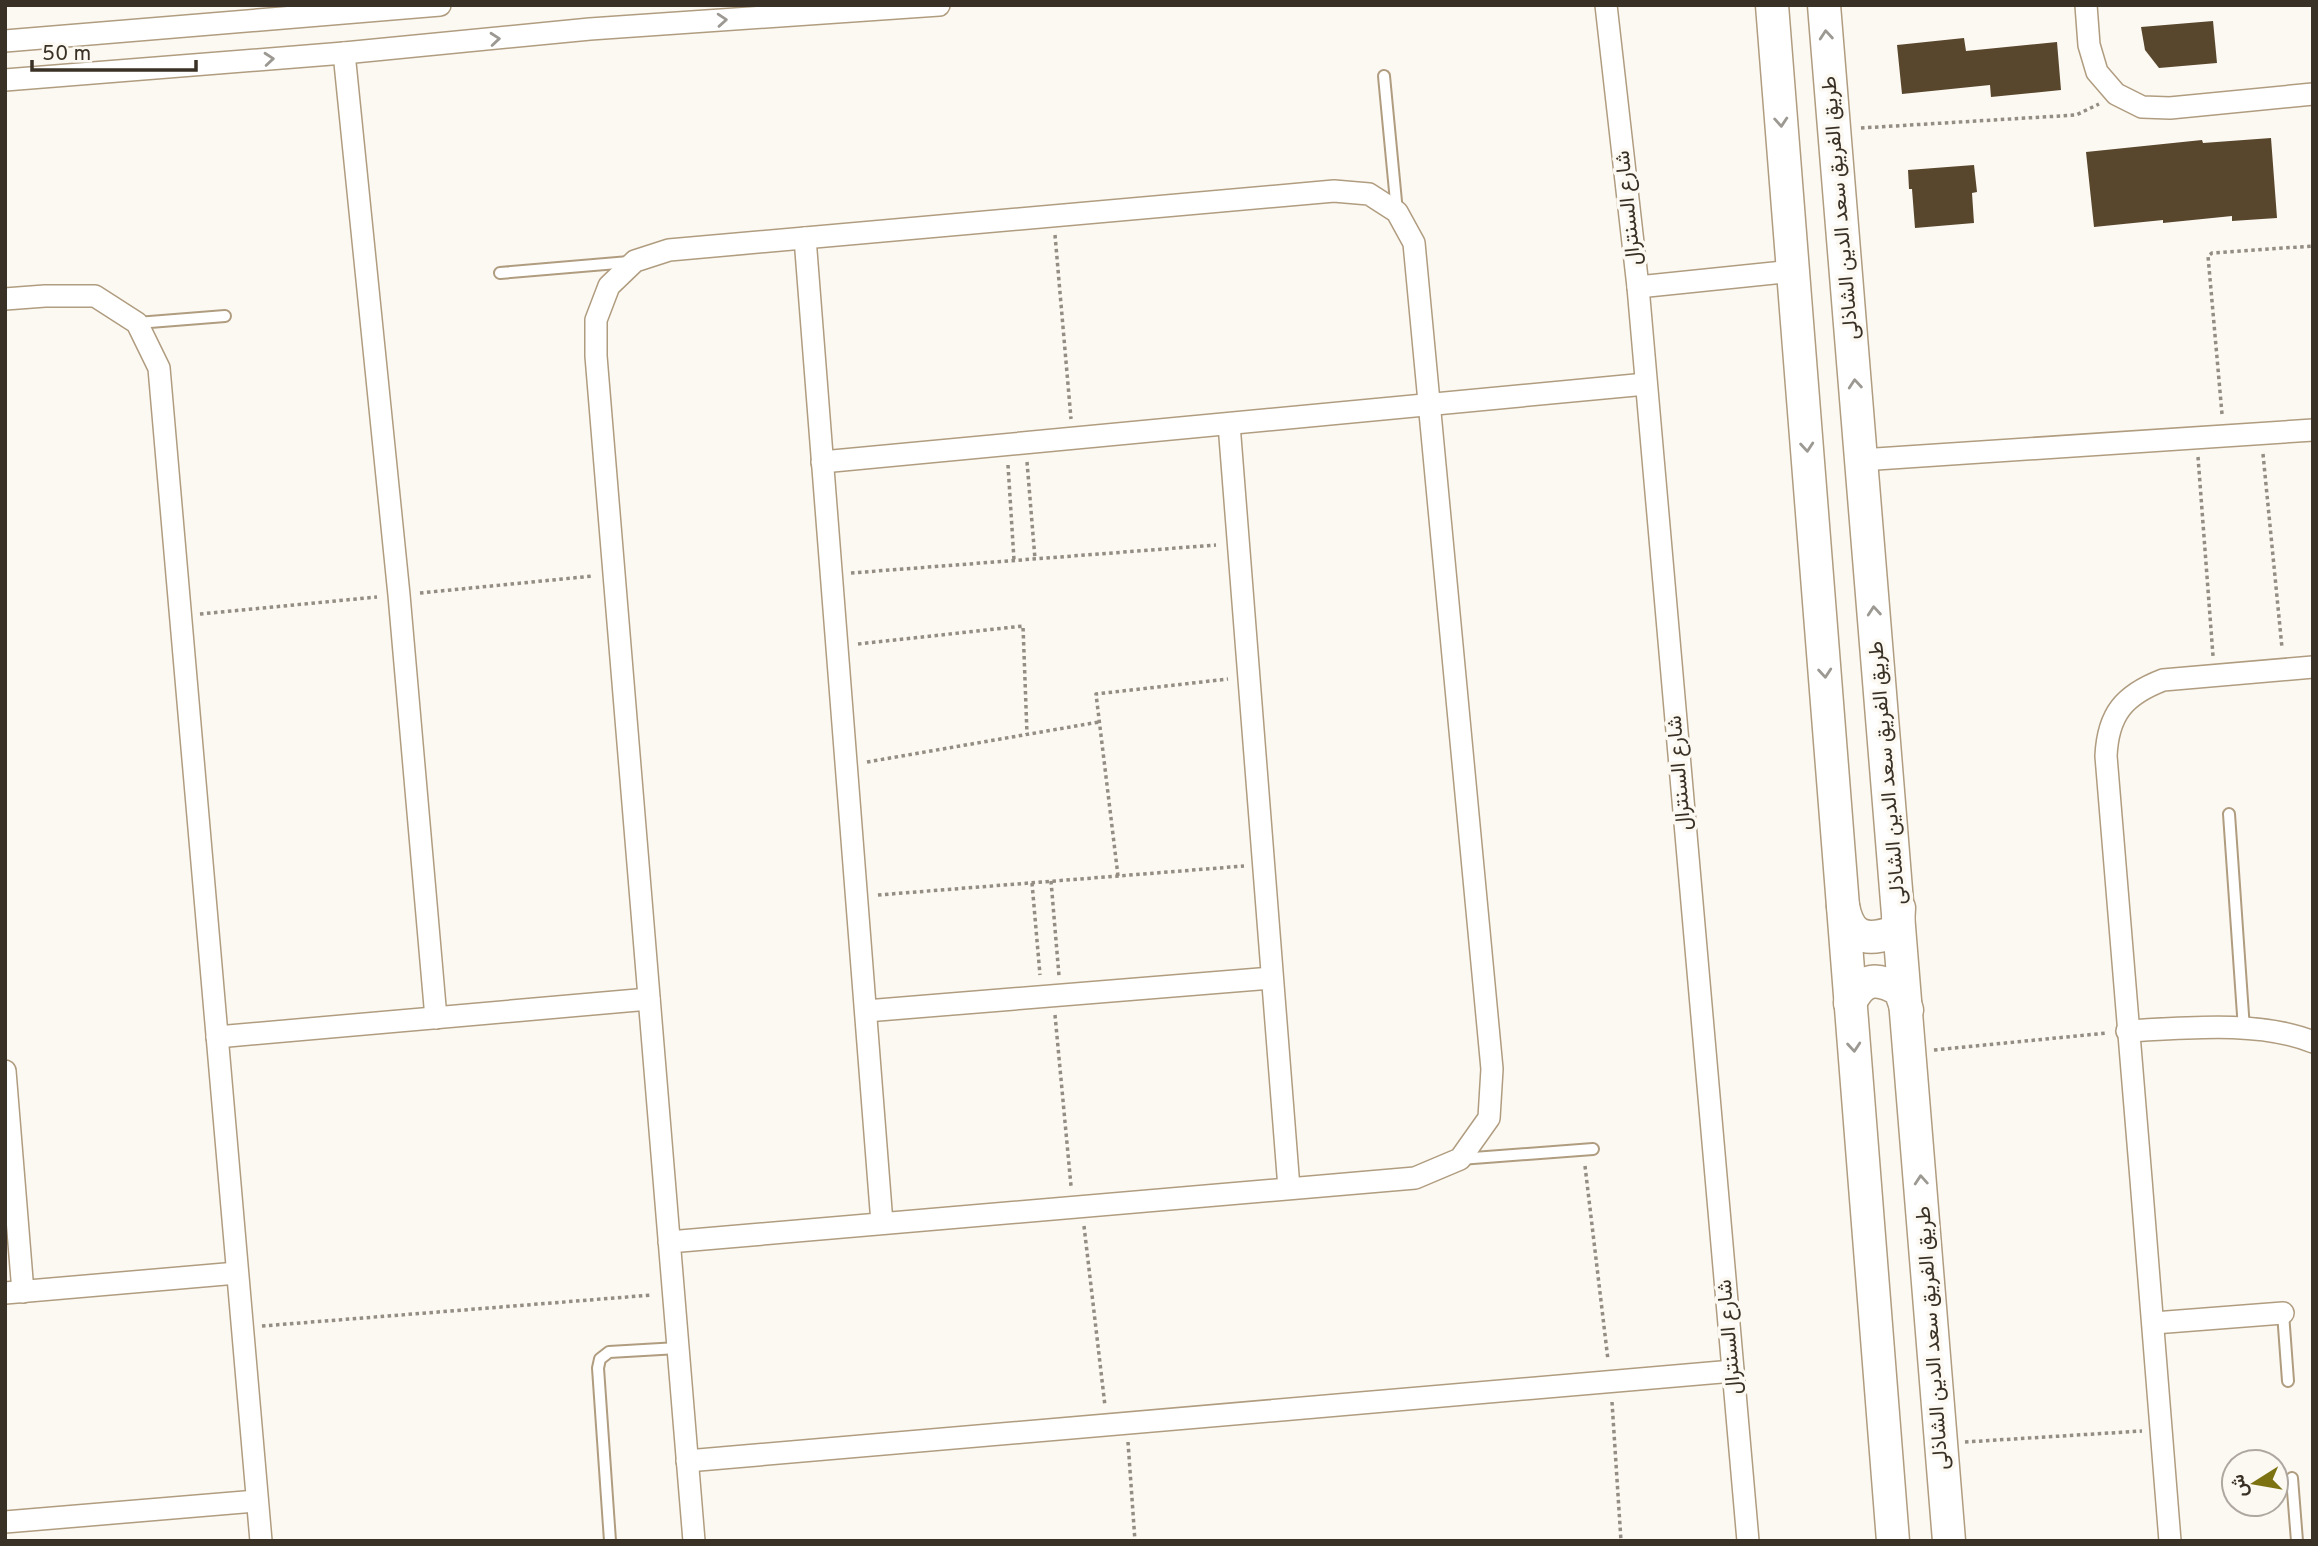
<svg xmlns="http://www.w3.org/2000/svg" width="2318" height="1546" font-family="Overpass,Vazirmatn,sans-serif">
  <rect width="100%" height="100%" fill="#fcf8f2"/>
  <g fill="#59472d">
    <path d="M2213 21 2217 63 2159 68 2145 50 2141 27Z"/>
    <path d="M1964 38 1966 51 2057 42 2061 90 1991 97 1990 85 1902 94 1897 45Z"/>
    <path d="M2271 138 2277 218 2232 221V216L2163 223V220L2094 227 2086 152 2202 140 2203 143Z"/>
    <path d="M1974 165 1977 192 1972 193 1974 223 1915 228 1912 189H1909L1908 170Z"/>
  </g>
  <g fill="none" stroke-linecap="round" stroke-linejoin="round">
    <g stroke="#b09d80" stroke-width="14">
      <g id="lane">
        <path d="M1384 76 1397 212"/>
        <path d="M500 273 629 262"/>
        <path d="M137 323 225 316"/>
        <path d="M2229 814 2244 1029"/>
        <path d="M1460 1159 1593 1149"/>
        <path d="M2283 1313 2288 1381"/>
        <path d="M2292 1478 2297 1541"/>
        <path d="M610 1541 598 1368 600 1359 609 1352 678 1348"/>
      </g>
    </g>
    <g stroke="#b09d80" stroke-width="24">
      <g id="street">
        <path d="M1606 5 1638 287 1748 1541"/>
        <path d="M2086 5 2089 45 2097 72 2116 94 2142 107 2170 108 2313 94"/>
        <path d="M5 41 440 5"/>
        <path d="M344 53 399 595 436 1018"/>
        <path d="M5 80 344 53 590 29 939 5"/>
        <path d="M805 238 882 1223"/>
        <path d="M1638 287 1793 271"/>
        <path d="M5 299 45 296H95L137 323 159 368 261 1541"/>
        <path d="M1229 424 1289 1188"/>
        <path d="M1861 460 2313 430"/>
        <path d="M822 462 1646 384"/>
        <path d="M866 1011 1272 978"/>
        <path d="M2127 1031C2184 1028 2259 1020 2313 1042"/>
        <path d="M217 1037 649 999"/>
        <path d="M5 1071 23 1292"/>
        <path d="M669 1242 1415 1178 1460 1159 1489 1118 1492 1069 1414 243 1397 212 1369 194 1334 191 669 250 635 261 609 286 596 320V356L694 1541"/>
        <path d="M5 1293 237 1273"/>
        <path d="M2154 1323 2283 1313"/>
        <path d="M687 1461 1733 1371"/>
        <path d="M5 1522 257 1501"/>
        <path d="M2170 1541C2151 1279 2126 1018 2106 756 2108 714 2124 695 2163 680L2313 667"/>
      </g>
    </g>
    <g stroke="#b09d80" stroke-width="35">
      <g id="secondary">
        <path d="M1772 5 1893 1541"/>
        <path d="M1824 5 1949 1541"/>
        <path d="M1843 906C1849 936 1863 942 1892 933L1898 924 1899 908"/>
        <path d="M1850 1003C1863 977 1877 977 1900 990L1907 1010"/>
      </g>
    </g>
    <g stroke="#938d83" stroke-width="3.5" stroke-dasharray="3.5 3.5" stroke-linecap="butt">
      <path d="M1861 128 2076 115 2099 104"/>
      <path d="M1055 235 1071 419"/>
      <path d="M2222 414 2208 256 2212 253 2313 246"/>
      <path d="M2263 454 2282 648"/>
      <path d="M2198 457 2213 656"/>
      <path d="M1027 462 1035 559"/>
      <path d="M1008 465 1014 560"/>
      <path d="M851 573 1216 545"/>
      <path d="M420 593 593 576"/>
      <path d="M200 614 377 597"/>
      <path d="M858 644 1023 626 1027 734"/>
      <path d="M867 762 1099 722"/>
      <path d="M1118 876 1096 694 1228 679"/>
      <path d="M1051 881 1059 976"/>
      <path d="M1032 883 1040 975"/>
      <path d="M878 895 1244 866"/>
      <path d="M1055 1015 1071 1186"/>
      <path d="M1934 1050 2107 1033"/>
      <path d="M1585 1166 1608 1360"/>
      <path d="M1084 1226 1105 1406"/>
      <path d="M262 1326 652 1295"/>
      <path d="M1612 1402 1621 1541"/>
      <path d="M1128 1442 1135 1541"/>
      <path d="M1965 1442 2142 1431"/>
    </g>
    <use href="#lane" stroke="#fff" stroke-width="10"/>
    <use href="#street" stroke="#fff" stroke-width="21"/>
    <use href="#secondary" stroke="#fff" stroke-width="32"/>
  </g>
  <defs><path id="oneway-chevron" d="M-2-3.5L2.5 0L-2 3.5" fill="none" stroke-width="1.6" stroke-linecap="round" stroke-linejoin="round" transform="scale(1.75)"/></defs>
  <g stroke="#9c9892">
    <use href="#oneway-chevron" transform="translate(722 20) rotate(-4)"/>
    <use href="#oneway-chevron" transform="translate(1826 35) rotate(-95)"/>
    <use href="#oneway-chevron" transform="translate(495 39) rotate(-5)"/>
    <use href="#oneway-chevron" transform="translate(269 59) rotate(-5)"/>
    <use href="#oneway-chevron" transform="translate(1781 122) rotate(86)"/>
    <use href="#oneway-chevron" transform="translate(1855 384) rotate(-95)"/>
    <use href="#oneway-chevron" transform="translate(1807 447) rotate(85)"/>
    <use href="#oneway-chevron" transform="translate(1874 611) rotate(-95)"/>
    <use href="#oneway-chevron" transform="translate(1825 673) rotate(85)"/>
    <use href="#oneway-chevron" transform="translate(1854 1047) rotate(85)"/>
    <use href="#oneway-chevron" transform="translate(1921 1180) rotate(-94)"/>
  </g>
  <g text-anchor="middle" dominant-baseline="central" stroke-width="7" stroke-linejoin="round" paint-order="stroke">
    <g font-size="21" fill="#393125" stroke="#fcf8f2">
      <text transform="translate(1629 208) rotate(-96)">شارع السنترال</text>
      <text transform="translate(1841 208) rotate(-95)">طريق الفريق سعد الدين الشاذلى</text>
      <text transform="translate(1680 773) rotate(-95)">شارع السنترال</text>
      <text transform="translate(1888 773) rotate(-95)">طريق الفريق سعد الدين الشاذلى</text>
      <text transform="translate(1730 1337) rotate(-95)">شارع السنترال</text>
      <text transform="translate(1933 1338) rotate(-94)">طريق الفريق سعد الدين الشاذلى</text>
    </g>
  </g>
  <rect width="2318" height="1546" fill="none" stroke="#393125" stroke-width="14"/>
  <g transform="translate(2255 1483) rotate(259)"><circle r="33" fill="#fcf8f2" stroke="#aea8a0" stroke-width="2"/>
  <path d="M0-5L12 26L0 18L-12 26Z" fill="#7d7212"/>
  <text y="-10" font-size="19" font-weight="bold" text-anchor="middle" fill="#393125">ش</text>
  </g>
  <path d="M32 60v10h164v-10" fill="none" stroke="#393125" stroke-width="3.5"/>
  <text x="42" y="60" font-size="21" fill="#393125" stroke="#fcf8f2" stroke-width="5" paint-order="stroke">50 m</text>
</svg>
